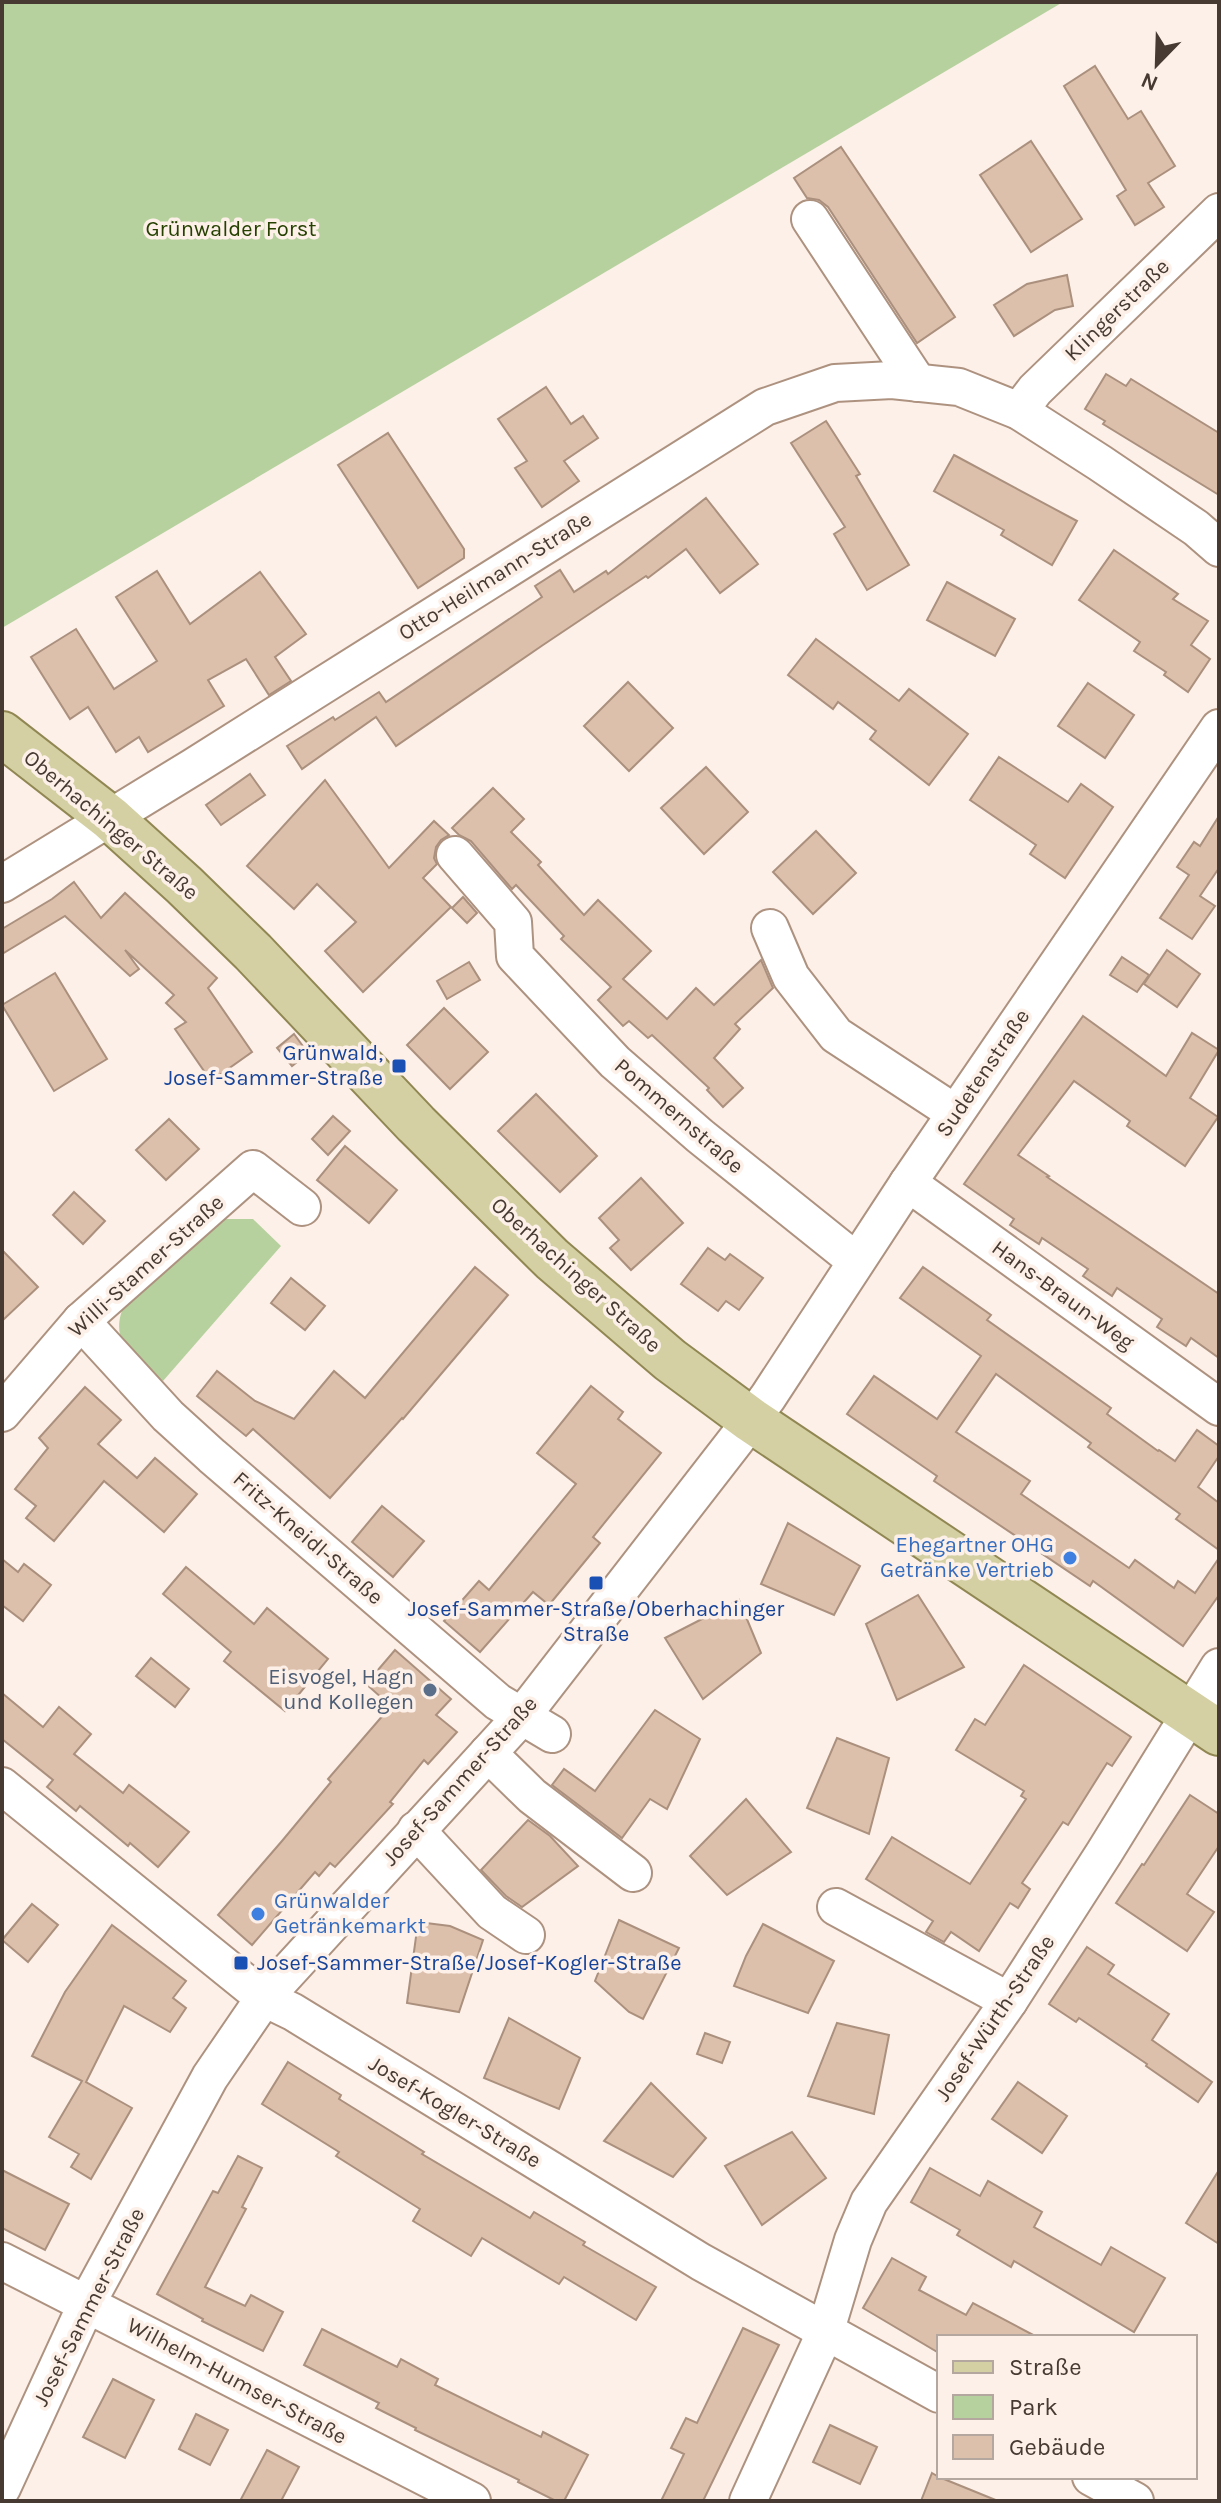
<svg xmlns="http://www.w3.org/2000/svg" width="1221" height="2503" font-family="Karla,sans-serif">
  <rect width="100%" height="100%" fill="#fcf0e8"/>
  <g fill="#b6d19e">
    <path d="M2 2H1063L2 628Z"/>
    <path d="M222 1219H253L281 1246 163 1381C133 1358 106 1342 126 1301Z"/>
  </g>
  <g fill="#ddc0ac" stroke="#ab907e" stroke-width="2">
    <path d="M1095 66 1128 119 1141 111 1175 166 1148 183 1164 207 1135 225 1117 196 1126 190 1064 86Z"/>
    <path d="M1031 141 1082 219 1031 252 980 175Z"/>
    <path d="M841 147 955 317 917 343 828 207 819 200 807 198 794 178Z"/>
    <path d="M1067 275 1073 306 1055 310 1014 336 994 305 1027 284Z"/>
    <path d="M1106 374 1126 386 1131 379 1219 433V495L1103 424 1105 421 1085 409Z"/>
    <path d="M546 387 571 424 583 416 598 438 564 461 579 481 542 507 515 468 527 461 498 419Z"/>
    <path d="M826 421 860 474 856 476 909 565 867 590 834 534 845 527 791 443Z"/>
    <path d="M388 433 464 549V558L418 588 338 465Z"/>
    <path d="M954 455 1077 521 1052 565 1001 535 1004 530 934 491Z"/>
    <path d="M706 498 758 564 720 593 686 549 648 578 646 576 543 645 396 746 376 717 302 769 287 746 333 717 335 720 379 692 386 702 542 597 535 586 560 570 574 592 606 571 608 574Z"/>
    <path d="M1114 550 1178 594 1173 599 1208 621 1191 645 1210 659 1188 692 1164 675 1166 672 1134 651 1140 642 1079 600Z"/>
    <path d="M157 571 190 624 260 572 306 634 275 657 291 681 269 695 246 659 208 680 224 706 148 752 139 737 116 752 88 707 70 719 31 657 76 629 114 689 157 661 116 597Z"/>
    <path d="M947 582 1015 619 995 656 927 620Z"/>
    <path d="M816 639 899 701 909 689 968 734 929 785 870 739 876 731 838 702 833 709 788 675Z"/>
    <path d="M628 682 673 728 629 771 584 726Z"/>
    <path d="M1088 683 1134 715 1105 758 1058 726Z"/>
    <path d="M999 757 1068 802 1081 784 1113 807 1065 878 1030 854 1036 845 970 800Z"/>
    <path d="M706 767 748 812 704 854 661 808Z"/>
    <path d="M250 774 265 795 221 825 206 805Z"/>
    <path d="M325 780 389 868 434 821 449 835 441 840 436 847 434 858 437 864 423 878 451 907 363 992 325 951 356 922 317 884 294 909 247 866Z"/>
    <path d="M493 788 524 819 511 832 541 862 538 865 584 915 598 900 651 951 623 979 667 1019 696 988 714 1005 761 960 773 988 735 1024 740 1029 714 1058 743 1088 723 1107 707 1090 709 1088 652 1035 648 1038 629 1021 623 1026 598 1000 611 987 561 939 564 936 516 885 512 889 471 841 459 835 452 828Z"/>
    <path d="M1219 816V868L1200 896 1215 906 1192 939 1160 918 1189 875 1177 867 1194 842 1200 846Z"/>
    <path d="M816 831 856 873 813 914 773 872Z"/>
    <path d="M74 882 101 918 125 893 217 978 208 988 252 1052 211 1081 175 1029 186 1022 166 1003 174 995 125 950 139 969 130 976 65 916 2 954V929L52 899Z"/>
    <path d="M463 897 477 913 467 923 452 908Z"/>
    <path d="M1167 950 1200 974 1177 1007 1144 984Z"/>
    <path d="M1122 957 1149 975 1137 992 1110 975Z"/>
    <path d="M469 962 480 980 447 999 437 981Z"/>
    <path d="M55 973 107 1059 54 1091 2 1005Z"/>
    <path d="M444 1008 488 1052 450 1089 407 1045Z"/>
    <path d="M1083 1016 1166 1076 1192 1033 1219 1050 1190 1098 1218 1117 1185 1166 1127 1126 1130 1121 1074 1081 1018 1155 1049 1176 1047 1177 1219 1294V1358L1191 1338 1186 1346 1157 1327 1162 1319 1117 1288 1112 1296 1083 1276 1088 1269 1042 1238 1039 1244 1010 1225 1014 1219 964 1184Z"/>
    <path d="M294 1034 308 1053 292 1066 277 1048Z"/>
    <path d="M536 1094 597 1156 560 1192 498 1131Z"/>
    <path d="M333 1116 350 1131 328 1155 312 1139Z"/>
    <path d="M169 1119 199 1149 166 1180 136 1150Z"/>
    <path d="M345 1146 397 1190 369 1223 317 1180Z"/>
    <path d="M641 1178 683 1223 631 1270 610 1248 619 1240 599 1218Z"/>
    <path d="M74 1192 105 1221 83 1244 53 1215Z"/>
    <path d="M708 1248 725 1260 730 1254 763 1278 739 1310 726 1301 718 1311 681 1284Z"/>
    <path d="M2 1250 38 1287 2 1321Z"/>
    <path d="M475 1267 508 1295 403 1419 402 1418 330 1498 253 1429 246 1436 197 1396 217 1371 255 1401 294 1419 334 1371 365 1398Z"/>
    <path d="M923 1267 991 1315 987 1320 1111 1408 1107 1414 1158 1451 1159 1450 1175 1461 1197 1430 1219 1446V1456L1198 1487 1219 1503V1550L1176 1519 1180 1514 1088 1447 1091 1443 996 1374 956 1432 1030 1481 1021 1494 1129 1568 1135 1560 1174 1588 1178 1581 1195 1593 1219 1558V1595L1183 1646 1093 1581 1090 1586 934 1481 937 1476 847 1414 874 1376 937 1419 981 1356 900 1298Z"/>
    <path d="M291 1278 325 1306 305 1330 271 1303Z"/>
    <path d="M591 1386 623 1412 618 1419 661 1453 593 1537 600 1543 549 1605 533 1592 480 1652 444 1621 479 1581 489 1590 576 1484 537 1453Z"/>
    <path d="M85 1387 121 1420 98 1444 137 1478 155 1458 197 1494 164 1532 104 1481 54 1541 26 1518 36 1506 15 1489 48 1448 39 1438Z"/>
    <path d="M382 1506 424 1541 393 1577 352 1542Z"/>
    <path d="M788 1523 860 1566 834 1615 761 1584Z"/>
    <path d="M2 1559 18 1572 24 1564 51 1585 23 1621 2 1605Z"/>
    <path d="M186 1567 254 1624 267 1608 328 1659 285 1711 224 1661 231 1652 163 1594Z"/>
    <path d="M918 1595 964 1667 897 1700 866 1624Z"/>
    <path d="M739 1600 761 1653 703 1699 665 1638Z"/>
    <path d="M395 1650 451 1699 436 1715 457 1732 428 1764 424 1760 390 1802 393 1804 335 1867 330 1863 319 1876 315 1872 252 1945 218 1915 282 1841 331 1782 328 1779 391 1706 366 1684Z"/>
    <path d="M151 1658 189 1689 175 1707 136 1676Z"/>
    <path d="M1024 1665 1131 1737 1112 1766 1107 1763 1068 1825 1063 1822 1022 1883 1030 1889 1018 1908 1010 1903 979 1951 951 1932 944 1942 926 1932 933 1921 866 1879 892 1837 970 1884 1026 1799 1021 1796 1024 1791 956 1750 975 1719 985 1725Z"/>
    <path d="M2 1693 43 1727 59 1707 91 1734 74 1754 123 1793 129 1785 189 1832 158 1867 130 1843 128 1846 80 1806 76 1811 47 1787 53 1780 2 1739Z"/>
    <path d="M655 1710 700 1739 667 1809 650 1799 622 1838 552 1785 564 1769 595 1791Z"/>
    <path d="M837 1738 889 1758 869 1834 807 1808Z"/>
    <path d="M1190 1795 1219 1814V1846L1187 1894 1214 1912 1187 1951 1116 1903 1142 1864 1144 1865Z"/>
    <path d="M746 1799 791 1852 727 1895 690 1856Z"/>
    <path d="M528 1820 550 1836 578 1866 522 1907 506 1896 481 1870Z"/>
    <path d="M32 1904 58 1925 28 1962 2 1940Z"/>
    <path d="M619 1920 679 1948 643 2019 629 2012 595 1981Z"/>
    <path d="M418 1922 450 1926 483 1940 459 2012 407 2003Z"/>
    <path d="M763 1924 834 1961 808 2013 734 1986 746 1956Z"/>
    <path d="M112 1925 186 1981 173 1998 186 2008 170 2032 124 2006 86 2082 132 2108 91 2179 71 2167 79 2154 49 2137 82 2081 32 2056 65 1992Z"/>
    <path d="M1087 1947 1114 1965 1108 1974 1169 2014 1152 2040 1212 2082 1198 2102 1146 2066 1147 2064 1079 2018 1076 2022 1049 2004Z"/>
    <path d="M509 2018 580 2058 559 2109 484 2078Z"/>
    <path d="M837 2023 889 2035 874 2114 808 2096Z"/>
    <path d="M705 2033 730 2042 722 2063 697 2054Z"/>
    <path d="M288 2062 341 2095 339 2099 424 2152 422 2154 530 2218 534 2212 585 2242 583 2245 656 2287 636 2320 564 2277 559 2284 482 2238 471 2256 413 2221 420 2209 336 2156 339 2152 262 2104Z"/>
    <path d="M1018 2082 1067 2116 1042 2153 992 2119Z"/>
    <path d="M651 2083 706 2138 673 2177 604 2141Z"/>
    <path d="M792 2132 826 2178 762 2225 725 2166Z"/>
    <path d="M238 2156 262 2168 242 2207 246 2209 205 2287 245 2306 251 2295 283 2312 263 2351 202 2321 203 2319 157 2294 213 2191 218 2193Z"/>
    <path d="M930 2168 980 2196 988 2181 1042 2212 1034 2227 1101 2265 1111 2247 1165 2278 1134 2332 1014 2261 1011 2267 957 2235 960 2230 911 2202Z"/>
    <path d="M2 2170 69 2204 45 2250 2 2228Z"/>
    <path d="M1219 2170V2244L1186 2223Z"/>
    <path d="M892 2258 926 2277 919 2290 966 2315 973 2303 1037 2337H939V2353L863 2308Z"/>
    <path d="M743 2328 779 2345 703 2501H661L684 2454 671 2448 686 2418 697 2423Z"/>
    <path d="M322 2329 397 2367 401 2359 438 2379 435 2385 541 2437 543 2432 588 2455 564 2501H556L518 2482 519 2480 415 2430 416 2428 376 2408 379 2403 304 2365Z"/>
    <path d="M113 2379 154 2400 125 2458 83 2437Z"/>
    <path d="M196 2414 228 2430 210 2465 179 2449Z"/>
    <path d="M830 2425 877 2447 860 2484 813 2462Z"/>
    <path d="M267 2450 299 2467 281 2501H240Z"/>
    <path d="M932 2473 939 2477 998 2501H921Z"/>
  </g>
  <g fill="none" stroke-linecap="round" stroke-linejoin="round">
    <g stroke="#ae9280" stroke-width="40">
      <g id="minor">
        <path d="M810 219 918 383"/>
        <path d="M1019 411 1035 390 1219 212"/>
        <path d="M455 855 513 922 515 956 615 1062 700 1136 856 1261"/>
        <path d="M2 884 193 767 765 407 835 383 892 380 959 387 1019 411 1100 463 1196 528 1219 548"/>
        <path d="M770 928 791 977 836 1035 955 1113"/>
        <path d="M908 1183 1219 1407"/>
        <path d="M81 1321 168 1416 212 1456 498 1702 552 1734"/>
        <path d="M2 1413 81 1321 253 1169 302 1207"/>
        <path d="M488 1753 532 1796 633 1873"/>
        <path d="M2 1786 264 1998 293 2012 701 2262 939 2394"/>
        <path d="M416 1830 492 1912 526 1935"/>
        <path d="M836 1907 1009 2001"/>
        <path d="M2 2261 472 2501"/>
        <path d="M1091 2477 1135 2501"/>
        <path d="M2 2488 87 2303 210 2077 264 1998 522 1716 736 1440 768 1397 908 1183 1219 728"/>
        <path d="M748 2501 825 2333 853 2240 869 2202 1009 2001 1104 1853 1219 1667"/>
      </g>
    </g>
    <g stroke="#908753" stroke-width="48">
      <path id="major" d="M2 734 110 818 184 885 253 952 416 1124 552 1259 670 1360 751 1420 1219 1733"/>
    </g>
    <use href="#minor" stroke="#fff" stroke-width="36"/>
    <use href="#major" stroke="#d4d0a3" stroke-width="44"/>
  </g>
  <g fill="#1a4fb4" stroke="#fcf0e8" stroke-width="3">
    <rect x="391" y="1058" width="16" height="16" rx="4"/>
    <rect x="588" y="1575" width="16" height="16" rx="4"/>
    <rect x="233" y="1955" width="16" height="16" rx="4"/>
  </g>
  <g fill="#3f7fe0" stroke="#fcf0e8" stroke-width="3">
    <circle cx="1070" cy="1558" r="8"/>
    <circle cx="258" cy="1914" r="8"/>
  </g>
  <circle fill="#5c6f8a" stroke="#fcf0e8" stroke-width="3" cx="430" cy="1690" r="8"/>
  <g text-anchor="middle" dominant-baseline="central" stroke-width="7" stroke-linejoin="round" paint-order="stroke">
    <g font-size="22" fill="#254000" stroke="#fcf0e8">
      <text x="231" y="229">Grünwalder Forst</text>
    </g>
    <g font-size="22" fill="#463a32" stroke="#fcf0e8">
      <text transform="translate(1117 310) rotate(-44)">Klingerstraße</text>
      <text transform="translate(495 576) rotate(-32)">Otto-Heilmann-Straße</text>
      <text transform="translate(111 825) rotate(40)">Oberhachinger Straße</text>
      <text transform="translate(983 1073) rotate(-56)">Sudetenstraße</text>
      <text transform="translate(679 1116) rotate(41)">Pommernstraße</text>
      <text transform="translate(146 1266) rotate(-42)">Willi-Stamer-Straße</text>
      <text transform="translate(576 1275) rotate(42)">Oberhachinger Straße</text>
      <text transform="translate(1063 1295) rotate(36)">Hans-Braun-Weg</text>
      <text transform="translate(308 1538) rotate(41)">Fritz-Kneidl-Straße</text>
      <text transform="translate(460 1781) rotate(-48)">Josef-Sammer-Straße</text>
      <text transform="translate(995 2018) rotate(-56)">Josef-Würth-Straße</text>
      <text transform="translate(455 2112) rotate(31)">Josef-Kogler-Straße</text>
      <text transform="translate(89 2307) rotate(-63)">Josef-Sammer-Straße</text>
      <text transform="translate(237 2381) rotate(28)">Wilhelm-Humser-Straße</text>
    </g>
    <g font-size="22" fill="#164399" stroke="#fcf0e8" text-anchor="end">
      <text x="383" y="1053">Grünwald,<tspan x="383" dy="25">Josef-Sammer-Straße</tspan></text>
      <text x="596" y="1609" text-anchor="middle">Josef-Sammer-Straße/Oberhachinger<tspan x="596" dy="25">Straße</tspan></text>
      <text x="257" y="1963" text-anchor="start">Josef-Sammer-Straße/Josef-Kogler-Straße</text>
    </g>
    <g font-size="22" fill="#366cbe" stroke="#fcf0e8" text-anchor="end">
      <text x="1054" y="1545">Ehegartner OHG<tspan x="1054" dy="25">Getränke Vertrieb</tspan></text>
      <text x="274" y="1901" text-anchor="start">Grünwalder<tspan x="274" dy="25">Getränkemarkt</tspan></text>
    </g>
    <g font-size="22" fill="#4e5e75" stroke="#fcf0e8" text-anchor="end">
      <text x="414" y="1677">Eisvogel, Hagn<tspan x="414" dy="25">und Kollegen</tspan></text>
    </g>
  </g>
  <rect width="1221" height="2503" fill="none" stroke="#463a32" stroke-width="8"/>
  <rect x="937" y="2335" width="260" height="144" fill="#fcf0e8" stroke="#b3a79f" stroke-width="2"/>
  <rect x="953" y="2361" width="40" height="12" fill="#d4d0a3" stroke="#b3a79f" stroke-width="2"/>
  <text x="1009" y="2375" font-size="24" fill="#463a32">Straße</text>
  <rect x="953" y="2395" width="40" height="24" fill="#b6d19e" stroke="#b3a79f" stroke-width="2"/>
  <text x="1009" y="2415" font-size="24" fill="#463a32">Park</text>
  <rect x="953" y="2435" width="40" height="24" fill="#ddc0ac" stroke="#b3a79f" stroke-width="2"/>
  <text x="1009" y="2455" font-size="24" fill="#463a32">Gebäude</text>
  <g transform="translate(1157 64) rotate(203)" stroke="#fcf0e8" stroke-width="6" paint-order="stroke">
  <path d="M0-6L14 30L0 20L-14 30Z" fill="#463a32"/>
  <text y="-12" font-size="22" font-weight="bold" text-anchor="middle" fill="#463a32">N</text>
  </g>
</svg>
